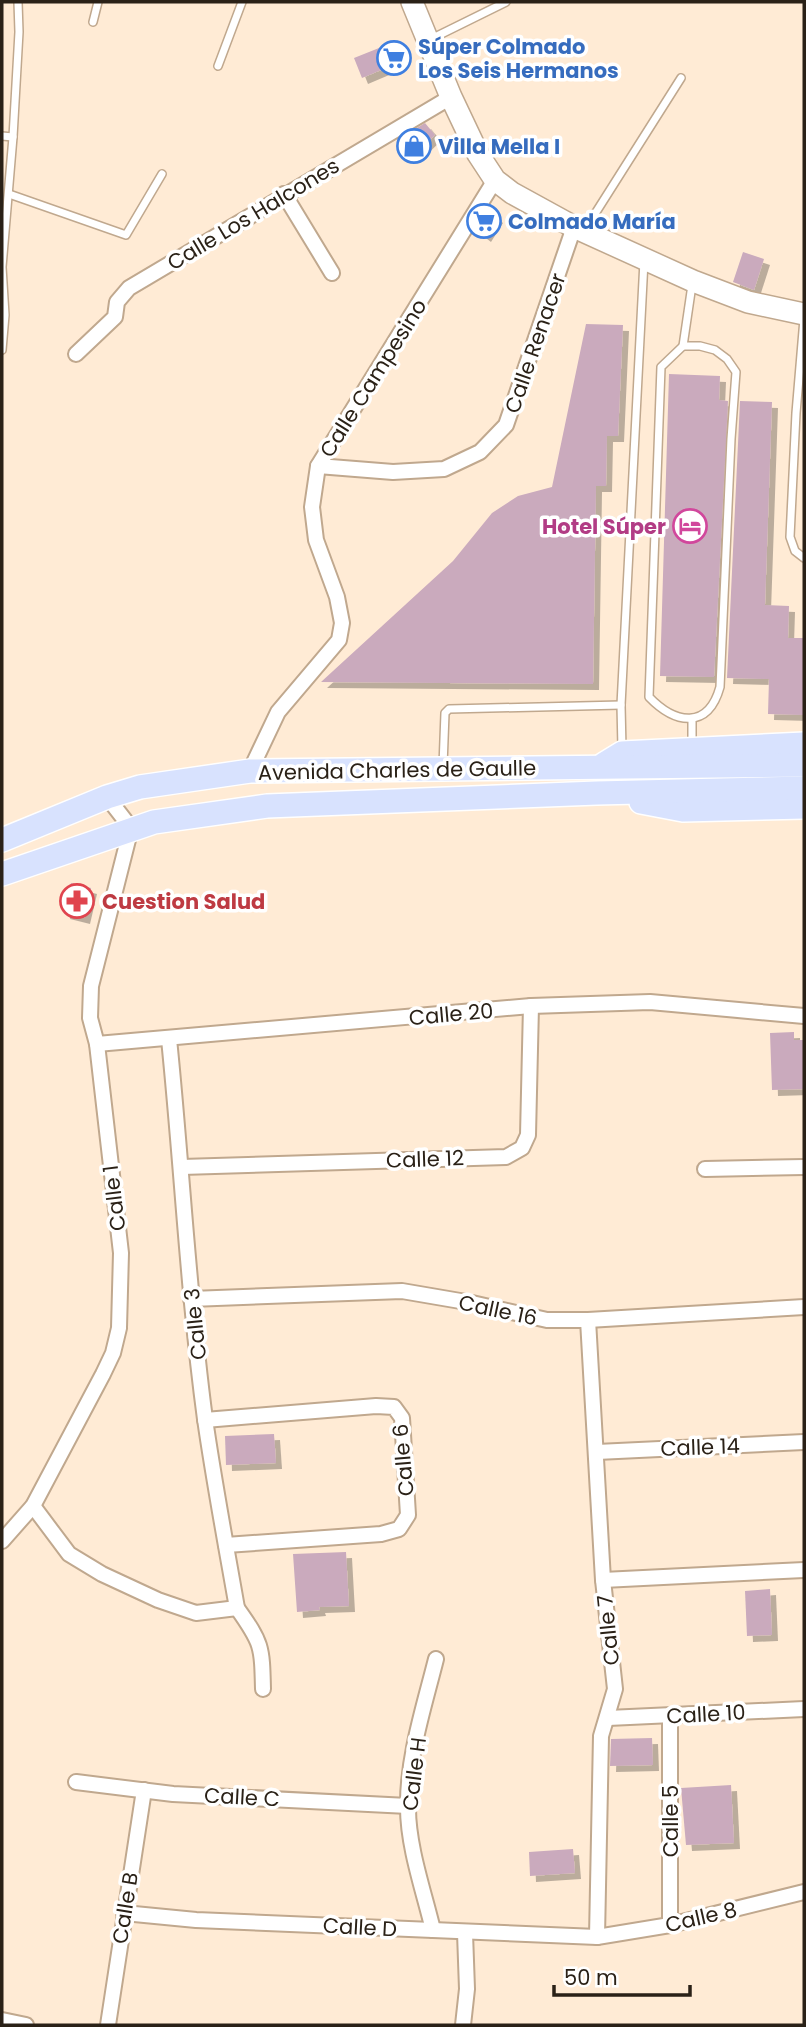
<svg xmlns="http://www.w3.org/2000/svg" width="806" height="2027" font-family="Poppins,sans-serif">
  <defs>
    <filter id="shadow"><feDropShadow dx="6" dy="6" stdDeviation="0" flood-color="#0004"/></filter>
  </defs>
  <rect width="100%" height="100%" fill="#ffebd5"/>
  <g fill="#caaabd" filter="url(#shadow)">
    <path d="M394 42 402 61 362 78 354 58Z"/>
    <path d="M425 123 435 135 413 156 399 139Z"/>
    <path d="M488 210 497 217 485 236 476 229Z"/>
    <path d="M743 252 764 259 754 290 733 282Z"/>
    <path d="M586 324 623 325 618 436H607L606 486H596L593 684 321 682 453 561 492 513 518 496 552 487Z"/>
    <path d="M669 374 720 376 719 400 728 401 714 677 660 676Z"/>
    <path d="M740 401 772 402 765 605 789 606 788 638H804V715L768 714 769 679 727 678Z"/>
    <path d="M71 883 91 888 84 918 64 913Z"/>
    <path d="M794 1032V1040H804V1089L772 1090 770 1033Z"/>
    <path d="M274 1434 276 1463 226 1465 225 1436Z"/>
    <path d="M346 1552 349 1606 319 1607 320 1610 297 1612 293 1554Z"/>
    <path d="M770 1589 772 1635 747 1636 745 1591Z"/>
    <path d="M652 1738 653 1765 610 1766 611 1739Z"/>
    <path d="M731 1785 734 1843 686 1845 681 1788Z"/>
    <path d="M573 1849 575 1873 530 1876 529 1852Z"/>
  </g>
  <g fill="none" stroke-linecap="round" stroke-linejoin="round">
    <g stroke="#c0a88e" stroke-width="10">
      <g id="lane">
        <path d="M93 22 98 2"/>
        <path d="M429 40 506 2"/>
        <path d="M218 66 242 2"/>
        <path d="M2 136 13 137"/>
        <path d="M9 194 126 235 162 174"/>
        <path d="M586 228 681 78"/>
        <path d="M804 319 796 413 790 537 795 551 804 558"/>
        <path d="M683 346H700L715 350 727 359 736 372 731 439 720 687C708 730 675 724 649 697L661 367Z"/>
        <path d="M683 346 692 285"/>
        <path d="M2 350 5 315 2 267 13 137 19 32 18 2"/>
        <path d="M692 719V745"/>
        <path d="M622 749 621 705 644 261"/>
        <path d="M443 766 445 713 449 709 621 705"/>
      </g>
    </g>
    <g stroke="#c0a88e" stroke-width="18">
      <g id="street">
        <path d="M284 194 332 273"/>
        <path d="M76 354 115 317 117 302 129 288 451 97"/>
        <path d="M318 466 393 472 444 469 480 452 506 425 574 227"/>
        <path d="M250 771 278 712 339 640 342 623 337 597 316 540 312 507 318 466 495 180"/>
        <path d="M169 1039C182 1166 188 1293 205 1419 214 1482 226 1545 237 1608 262 1643 262 1646 263 1689"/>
        <path d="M97 1044 531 1006 650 1002 804 1016"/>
        <path d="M182 1167 506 1157 522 1148 528 1135 531 1006"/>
        <path d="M705 1169 804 1167"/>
        <path d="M191 1299 402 1291 472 1303 547 1320H588L804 1307"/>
        <path d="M588 1320 603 1580 615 1689 601 1736 597 1937"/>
        <path d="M205 1420 376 1406 394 1407 402 1418 408 1515 399 1529 381 1534 226 1545"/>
        <path d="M597 1452 804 1442"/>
        <path d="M33 1506 69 1554 102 1574 158 1600 196 1613 237 1608"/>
        <path d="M2 1541 33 1506 103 1374 113 1353 119 1328 121 1253 97 1044 90 1018 91 986 131 828 107 797"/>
        <path d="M603 1580 804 1570"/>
        <path d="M608 1718 804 1709"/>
        <path d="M76 1782 173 1794 408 1806"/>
        <path d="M124 1913 196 1920 597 1937 670 1925 804 1892"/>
        <path d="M670 1925V1716"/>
        <path d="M433 1930C424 1892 408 1847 408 1808 407 1758 424 1707 436 1659"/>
        <path d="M2 2020 26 2025"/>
        <path d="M108 2025 144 1790"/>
        <path d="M463 2025 467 1989 465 1933"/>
      </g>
    </g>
    <g stroke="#c0a88e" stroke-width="24">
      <path id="secondary" d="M412 2 451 97 478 154 495 180 512 193 574 227 693 281 748 302 804 314"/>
    </g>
    <g stroke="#fff" stroke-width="26">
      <g id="primary">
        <path d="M604 764 622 753 804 744"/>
        <path d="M641 802 683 810 804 807"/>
        <path d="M2 840 107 797 140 787 250 771 804 765"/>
        <path d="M2 874 154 822 267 806 597 793 804 788"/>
      </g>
    </g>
    <use href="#lane" stroke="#fff" stroke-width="7"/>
    <use href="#street" stroke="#fff" stroke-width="14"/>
    <use href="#secondary" stroke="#fff" stroke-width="21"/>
    <use href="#primary" stroke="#d8e2fe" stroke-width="23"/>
  </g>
  <defs>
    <g id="supermarket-ring" transform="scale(1.75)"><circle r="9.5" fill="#fff" stroke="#3f7fe0" stroke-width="1.5"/><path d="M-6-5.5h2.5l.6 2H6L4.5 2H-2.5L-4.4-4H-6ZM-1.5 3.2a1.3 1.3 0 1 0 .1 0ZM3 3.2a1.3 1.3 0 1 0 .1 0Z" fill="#3f7fe0"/></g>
    <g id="shop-ring" transform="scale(1.75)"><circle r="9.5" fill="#fff" stroke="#3f7fe0" stroke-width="1.5"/><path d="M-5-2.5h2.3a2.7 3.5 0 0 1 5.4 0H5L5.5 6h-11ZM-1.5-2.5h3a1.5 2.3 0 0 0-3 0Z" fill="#3f7fe0"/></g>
    <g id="hotel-ring" transform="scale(1.75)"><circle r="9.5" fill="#fff" stroke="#d1479c" stroke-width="1.5"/><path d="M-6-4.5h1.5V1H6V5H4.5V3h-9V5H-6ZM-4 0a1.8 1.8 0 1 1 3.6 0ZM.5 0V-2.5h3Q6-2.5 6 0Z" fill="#d1479c"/></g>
    <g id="pharmacy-ring" transform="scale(1.75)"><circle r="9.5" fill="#fff" stroke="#e0444e" stroke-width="1.5"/><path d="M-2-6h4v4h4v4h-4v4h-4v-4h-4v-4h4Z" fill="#e0444e"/></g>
  </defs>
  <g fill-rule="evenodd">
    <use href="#supermarket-ring" x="394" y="58"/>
    <use href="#shop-ring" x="414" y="146"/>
    <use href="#supermarket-ring" x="484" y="221"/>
    <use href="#hotel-ring" x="690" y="526"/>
    <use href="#pharmacy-ring" x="77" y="901"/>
  </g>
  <g text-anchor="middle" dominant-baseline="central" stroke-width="7" stroke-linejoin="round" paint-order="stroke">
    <g font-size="21" font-weight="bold" fill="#366cbe" stroke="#fff" text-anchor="start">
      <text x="418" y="46">Súper Colmado<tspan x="418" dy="24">Los Seis Hermanos</tspan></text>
      <text x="438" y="146">Villa Mella I</text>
      <text x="508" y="221">Colmado María</text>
    </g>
    <g font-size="21" fill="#2a2117" stroke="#fff">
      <text transform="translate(253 214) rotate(-31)">Calle Los Halcones</text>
      <text transform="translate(535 343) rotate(-71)">Calle Renacer</text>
      <text transform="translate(373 378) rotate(-58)">Calle Campesino</text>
      <text transform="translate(397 770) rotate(-1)">Avenida Charles de Gaulle</text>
      <text transform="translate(451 1014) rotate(-5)">Calle 20</text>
      <text transform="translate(425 1159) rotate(-2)">Calle 12</text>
      <text transform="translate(114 1198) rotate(-97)">Calle 1</text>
      <text transform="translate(498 1310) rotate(12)">Calle 16</text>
      <text transform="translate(195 1324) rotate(-96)">Calle 3</text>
      <text transform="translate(700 1447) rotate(-2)">Calle 14</text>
      <text transform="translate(403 1460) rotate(-95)">Calle 6</text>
      <text transform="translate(608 1630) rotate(-96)">Calle 7</text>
      <text transform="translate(706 1714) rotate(-3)">Calle 10</text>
      <text transform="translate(414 1774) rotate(-83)">Calle H</text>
      <text transform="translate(242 1797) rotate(3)">Calle C</text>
      <text transform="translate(670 1821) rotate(-90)">Calle 5</text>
      <text transform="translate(125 1908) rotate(-81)">Calle B</text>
      <text transform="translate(701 1917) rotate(-13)">Calle 8</text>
      <text transform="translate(360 1927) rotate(3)">Calle D</text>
    </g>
    <g font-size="21" font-weight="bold" fill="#b23c85" stroke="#fff" text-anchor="end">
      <text x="666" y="526">Hotel Súper</text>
    </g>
    <g font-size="21" font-weight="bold" fill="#be3a42" stroke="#fff" text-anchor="start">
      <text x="102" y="901">Cuestion Salud</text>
    </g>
  </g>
  <rect width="806" height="2027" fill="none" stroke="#2a2117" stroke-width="7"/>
  <path d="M554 1985v10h136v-10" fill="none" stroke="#2a2117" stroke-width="3.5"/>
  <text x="564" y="1985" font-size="21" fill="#2a2117" stroke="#ffffff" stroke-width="5" paint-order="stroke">50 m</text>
</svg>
